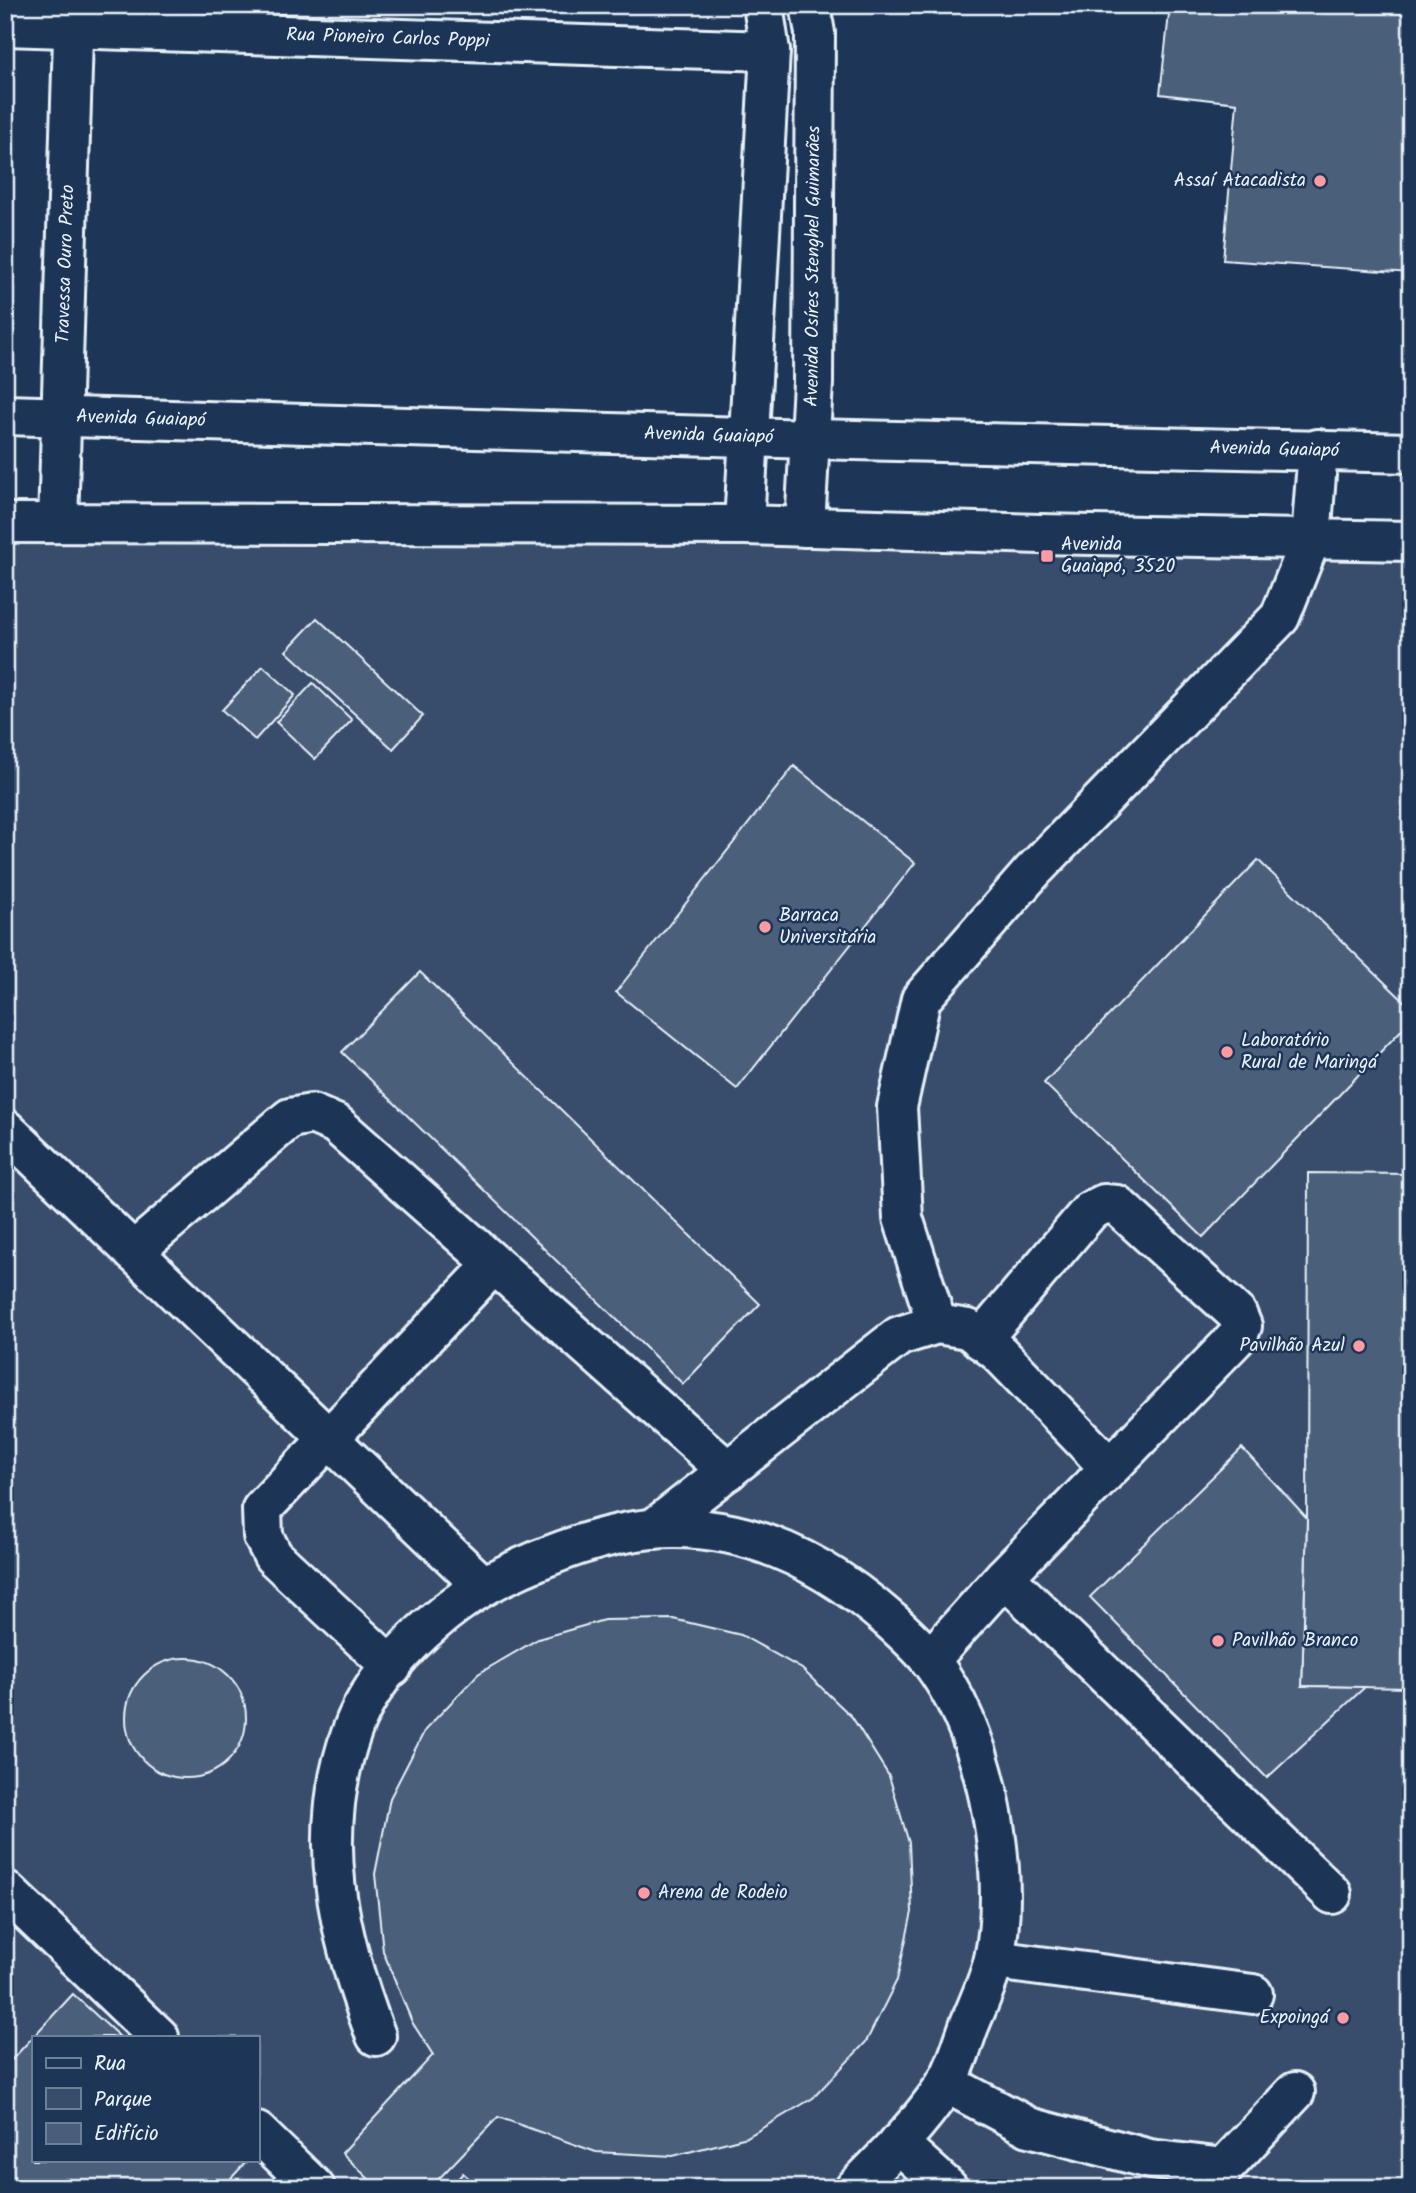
<svg xmlns="http://www.w3.org/2000/svg" width="1416" height="2193" font-family="Kalam,sans-serif">
  <rect width="100%" height="100%" fill="#1d3557"/>
  <filter id="ink" filterUnits="userSpaceOnUse"><feTurbulence type="fractalNoise" baseFrequency=".0143" numOctaves="2"/><feDisplacementMap in="SourceGraphic" scale="14" xChannelSelector="R" yChannelSelector="G"/><feConvolveMatrix kernelMatrix="1 2 1 2 8 2 1 2 1" color-interpolation-filters="sRGB"/></filter>
  <g filter="url(#ink)">
    <path fill="#374d6c" stroke="#909fb2" stroke-width="2" fill-rule="evenodd" d="M5 523 1411 541V2188H5ZM33 2037H257V2160H33Z"/>
    <g fill="#495e7a" stroke="#e8f1f8" stroke-width="2">
      <path d="M1170 5H1411V273L1223 260 1237 103 1160 94Z"/>
      <path d="M317 618 423 716 393 749 286 651Z"/>
      <path d="M263 666 295 695 255 740 222 710Z"/>
      <path d="M313 683 352 720 315 759 276 722Z"/>
      <path d="M794 766 915 863 737 1089 616 992Z"/>
      <path d="M1258 860 1411 1008V1020L1203 1237 1044 1083Z"/>
      <path d="M420 972 760 1304 683 1384 342 1052Z"/>
      <path d="M1308 1173 1411 1174V1688L1302 1686 1307 1518Z"/>
      <path d="M1242 1448 1307 1518 1302 1686 1365 1687 1267 1778 1090 1597Z"/>
      <path d="M673 1619 741 1635 802 1669 852 1717 889 1776 909 1843 912 1912 897 1980 866 2042 813 2098 747 2137 673 2156 596 2152 498 2117 430 2188H378L342 2153 433 2055 412 2022 383 1951 375 1874 390 1798 425 1730 478 1674 538 1639 604 1620Z"/>
      <circle cx="186" cy="1718" r="60"/>
      <path d="M73 1994 120 2037H33V2160H248L222 2188H5V2067Z"/>
      <path d="M463 2173 480 2188H450Z"/>
    </g>
    <g fill="none" stroke-linecap="round" stroke-linejoin="round">
      <g stroke="#e8f1f8" stroke-width="44">
        <g id="minor">
          <path id="s1" d="M5 26 770 51"/>
          <path id="s2" d="M58 523 74 5"/>
          <path d="M5 1129 483 1586"/>
          <path d="M133 1252 290 1118 312 1114 336 1124 728 1471"/>
          <path d="M937 1324 903 1218 897 1107 921 999 1032 872 1280 617 1311 539"/>
          <path d="M653 1529 899 1336 937 1324 968 1329 999 1353 1109 1467"/>
          <path d="M1004 1577 1332 1894"/>
          <path d="M930 1660 1004 1577 1237 1337 1242 1326 1237 1314 1117 1205 1104 1204 1090 1211 981 1340"/>
          <path d="M392 1667 273 1556 263 1536 262 1509 494 1264"/>
          <path d="M5 1890 159 2037"/>
          <path d="M994 1960 1253 1994"/>
          <path d="M376 2036C338 1936 314 1836 352 1731 374 1669 442 1607 499 1578 546 1555 599 1534 651 1529 744 1521 823 1561 891 1621 904 1633 919 1646 930 1660 967 1709 986 1772 995 1831 1001 1873 1003 1916 994 1959 989 1981 978 2004 969 2026 962 2045 956 2068 945 2085 920 2123 887 2156 855 2188"/>
          <path d="M946 2083 1029 2127 1150 2159 1224 2168"/>
          <path d="M257 2132 315 2188"/>
          <path d="M898 2143 948 2188"/>
          <path d="M1207 2186 1295 2092"/>
        </g>
      </g>
      <g stroke="#e8f1f8" stroke-width="44">
        <g id="major">
          <path id="s3" d="M5 415 811 439 1411 453"/>
          <path d="M5 523 744 525 1040 534 1411 541"/>
          <path d="M744 525 770 51 763 5"/>
          <path id="s4" d="M805 527 813 383 815 33 810 5"/>
          <path d="M1311 539 1318 449"/>
        </g>
      </g>
      <use href="#minor" stroke="#1d3557" stroke-width="38"/>
      <use href="#major" stroke="#1d3557" stroke-width="38"/>
    </g>
  </g>
  <g fill="#ff9aa2" stroke="#1d3557" stroke-width="2.5">
    <circle cx="1320" cy="181" r="7"/>
    <rect x="1040" y="549" width="14" height="14" rx="3.5"/>
    <circle cx="765" cy="927" r="7"/>
    <circle cx="1227" cy="1052" r="7"/>
    <circle cx="1359" cy="1346" r="7"/>
    <circle cx="1218" cy="1641" r="7"/>
    <circle cx="644" cy="1893" r="7"/>
    <circle cx="1343" cy="2018" r="7"/>
  </g>
  <g text-anchor="middle" dominant-baseline="central" stroke-width="5" stroke-linejoin="round" paint-order="stroke">
    <g font-size="19" fill="#e8f1f8" stroke="#1d3557">
      <text stroke="none"><textPath href="#s1" startOffset="383">Rua Pioneiro Carlos Poppi</textPath></text>
      <text stroke="none"><textPath href="#s2" startOffset="259">Travessa Ouro Preto</textPath></text>
      <text stroke="none"><textPath href="#s4" startOffset="261">Avenida Osíres Stenghel Guimarães</textPath></text>
      <text stroke="none"><textPath href="#s3" startOffset="136">Avenida Guaiapó</textPath></text>
      <text stroke="none"><textPath href="#s3" startOffset="704">Avenida Guaiapó</textPath></text>
      <text stroke="none"><textPath href="#s3" startOffset="1270">Avenida Guaiapó</textPath></text>
    </g>
    <g font-size="19" fill="#e8f1f8" stroke="#1d3557" text-anchor="start">
      <text x="1306" y="181" text-anchor="end">Assaí Atacadista</text>
      <text x="1061" y="545">Avenida<tspan x="1061" dy="22">Guaiapó, 3520</tspan></text>
      <text x="779" y="916">Barraca<tspan x="779" dy="22">Universitária</tspan></text>
      <text x="1241" y="1041">Laboratório<tspan x="1241" dy="22">Rural de Maringá</tspan></text>
      <text x="1345" y="1346" text-anchor="end">Pavilhão Azul</text>
      <text x="1232" y="1641">Pavilhão Branco</text>
      <text x="658" y="1893">Arena de Rodeio</text>
      <text x="1329" y="2018" text-anchor="end">Expoingá</text>
    </g>
  </g>
  <rect width="1416" height="2193" fill="none" stroke="#1d3557" stroke-width="28"/>
  <rect x="14" y="14" width="1388" height="2165" fill="none" stroke="#e8f1f8" stroke-width="2.5" filter="url(#ink)"/>
  <rect x="32" y="2036" width="228" height="126" fill="#1d3557" stroke="#6e8097" stroke-width="2"/>
  <rect x="46" y="2058" width="35" height="10" fill="#1d3557" stroke="#6e8097" stroke-width="2"/>
  <text x="94" y="2070" font-size="21" fill="#e8f1f8">Rua</text>
  <rect x="46" y="2088" width="35" height="21" fill="#374d6c" stroke="#6e8097" stroke-width="2"/>
  <text x="94" y="2106" font-size="21" fill="#e8f1f8">Parque</text>
  <rect x="46" y="2123" width="35" height="21" fill="#495e7a" stroke="#6e8097" stroke-width="2"/>
  <text x="94" y="2140" font-size="21" fill="#e8f1f8">Edifício</text>
</svg>
